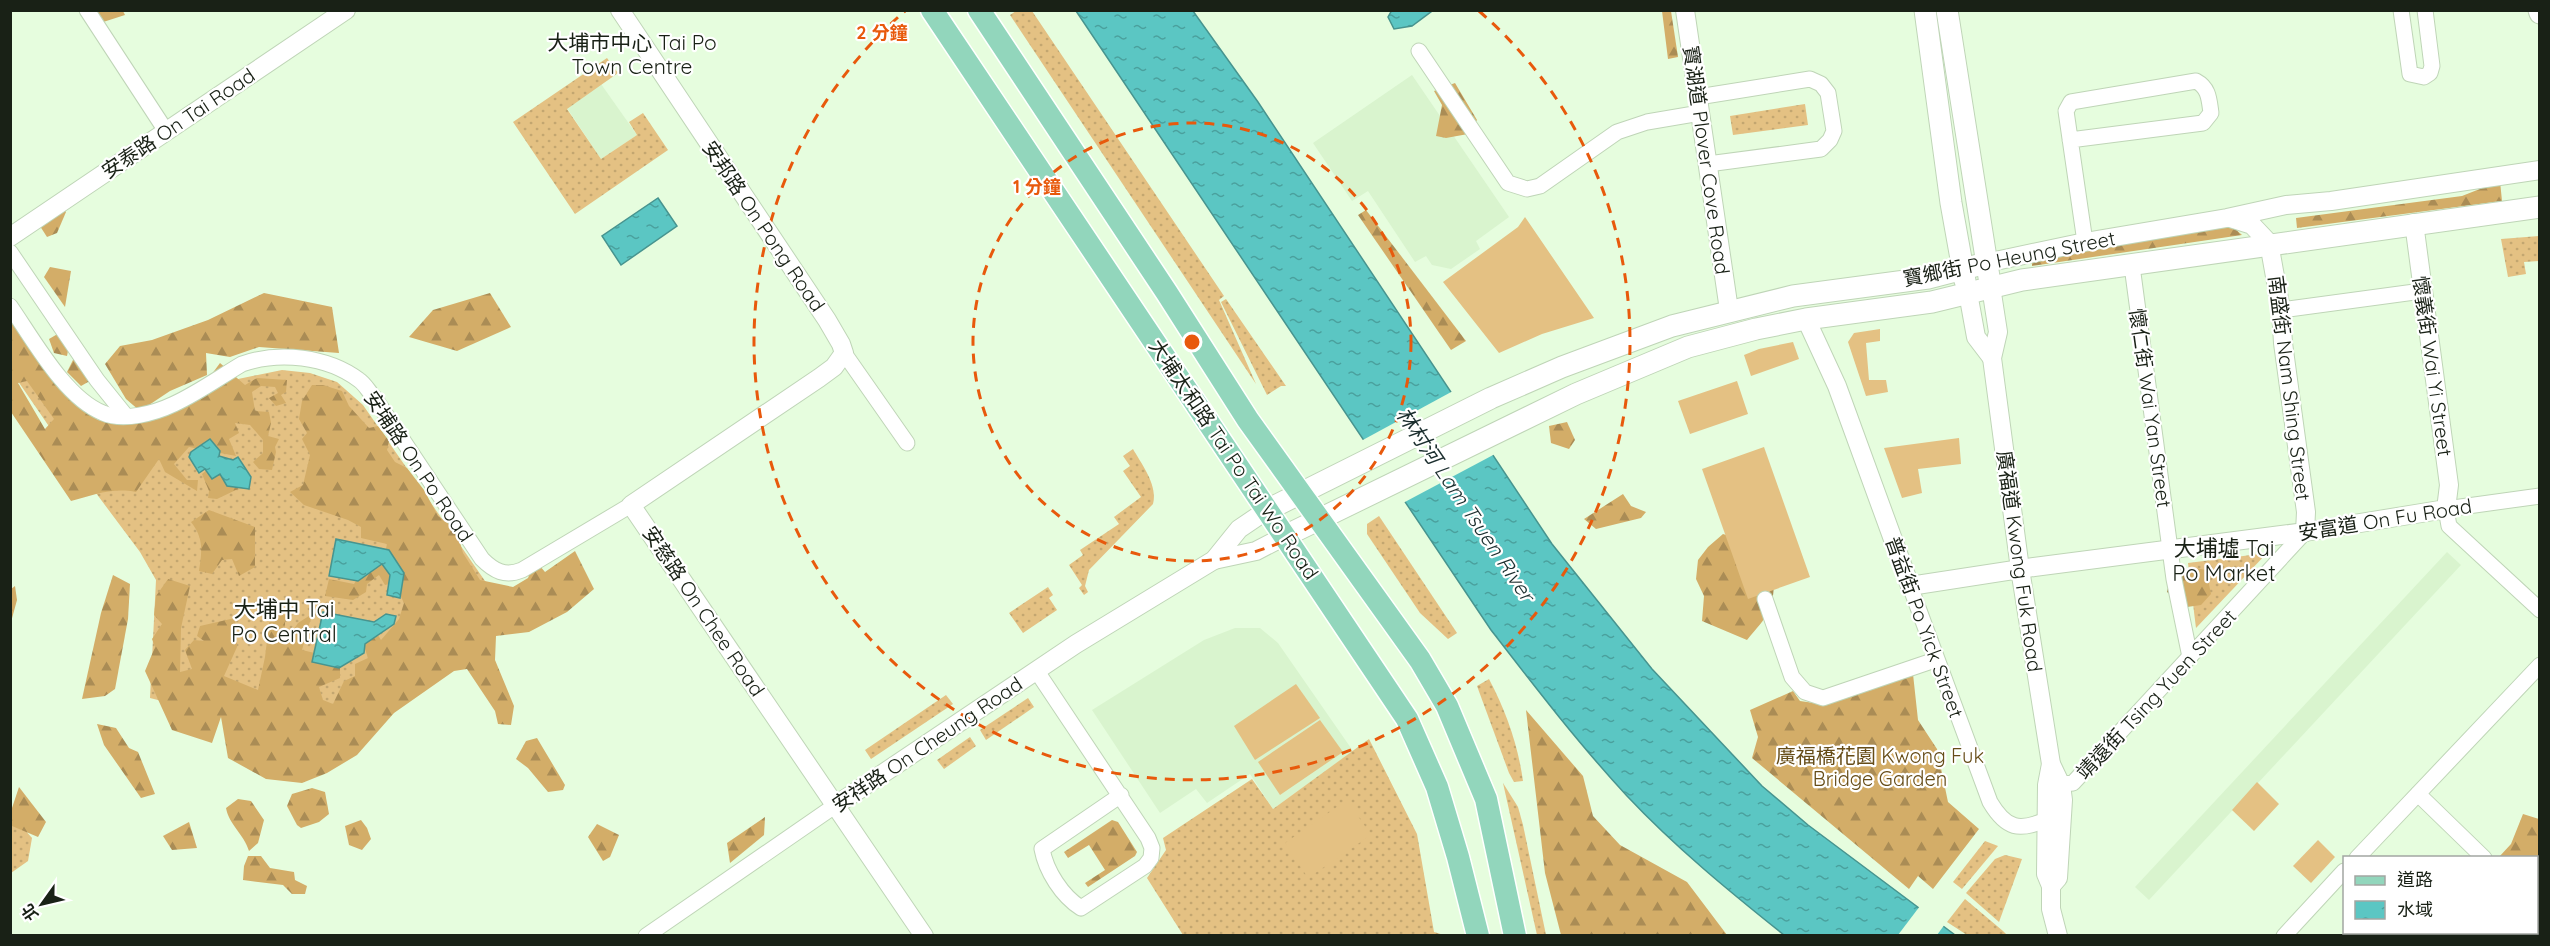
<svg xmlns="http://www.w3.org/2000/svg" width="2550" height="946" font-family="Quicksand,'Noto Sans TC',sans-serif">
  <defs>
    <pattern id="grass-dots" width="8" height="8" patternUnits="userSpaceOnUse" patternTransform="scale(1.5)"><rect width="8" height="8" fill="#e4c183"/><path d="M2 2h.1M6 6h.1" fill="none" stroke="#c3a670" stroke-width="1.8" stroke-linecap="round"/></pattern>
    <pattern id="forest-firs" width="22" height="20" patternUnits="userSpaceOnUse" patternTransform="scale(1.5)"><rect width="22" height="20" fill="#d3ad68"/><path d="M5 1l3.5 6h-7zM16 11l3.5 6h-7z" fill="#aa8c55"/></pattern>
    <pattern id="water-ripples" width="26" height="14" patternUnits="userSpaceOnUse" patternTransform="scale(1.5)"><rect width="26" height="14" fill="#5bc6c3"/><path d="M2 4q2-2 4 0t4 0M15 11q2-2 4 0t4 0" fill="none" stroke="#4aa09d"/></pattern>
  </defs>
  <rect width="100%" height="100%" fill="#e6fdde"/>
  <g fill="#d9f4ce">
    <path d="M1412 75 1509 217 1476 241 1480 249 1451 269 1432 265 1426 256 1415 262 1368 191 1352 201 1313 143Z"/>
    <path d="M601 84 637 135 601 159 567 108Z"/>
    <path d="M2447 552 2461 565 2149 900 2135 887Z"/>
    <path d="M1235 628H1260L1278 643 1353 751 1273 809 1250 774 1207 803 1196 789 1160 813 1092 710 1204 640Z"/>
  </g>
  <g fill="url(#grass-dots)">
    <path d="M1016 11H1032L1224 296 1219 300 1256 384 1010 15Z"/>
    <path d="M607 58 618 73 567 109 601 159 637 135 629 122 643 113 668 150 575 214 513 122Z"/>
    <path d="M1805 104 1808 125 1733 135 1730 116Z"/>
    <path d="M2539 236V261L2524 262 2526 274 2508 277 2501 239Z"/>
    <path d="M1226 299 1286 386H1281L1267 395 1221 302Z"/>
    <path d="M10 324 70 410 106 428 238 379 282 370 310 373 337 382 363 405 510 617 330 744 150 698 156 580 140 552 81 473 11 371Z"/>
    <path d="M1133 449C1142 465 1158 485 1153 504L1089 570 1085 586 1088 592 1084 595 1079 588 1082 585 1069 565 1083 555 1080 550 1119 524 1114 517 1141 497 1123 471 1130 466 1123 456Z"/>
    <path d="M1379 516 1457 633 1448 639 1420 613 1367 534V524Z"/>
    <path d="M2267 553 2196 628 2188 563Z"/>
    <path d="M1048 587 1053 595 1049 598 1057 610 1023 633 1009 613Z"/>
    <path d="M1489 679C1506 711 1518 745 1523 781L1514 782 1509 773 1477 686Z"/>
    <path d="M946 695 953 704 871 759 865 750Z"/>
    <path d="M1028 698 1034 707 986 740 980 730Z"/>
    <path d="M970 737 976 746 944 769 937 760Z"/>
    <path d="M1369 739 1417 834 1434 932 1444 935H1183L1147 878 1166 850 1163 838 1252 779 1273 809Z"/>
    <path d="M1503 783 1518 807 1523 825 1546 935H1537Z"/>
    <path d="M10 813 32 838 28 861 11 873Z"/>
    <path d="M1985 841 1998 846 1962 889 1953 882Z"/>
    <path d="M2005 855 2022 859 1999 922 1966 893 1995 859Z"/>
    <path d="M1965 899 2003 931 2007 935H1967L1947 922Z"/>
  </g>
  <g fill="url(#forest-firs)" fill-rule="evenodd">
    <path d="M91 10 123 11 125 15 97 24Z"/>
    <path d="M1662 11H1671L1678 57 1668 59Z"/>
    <path d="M1455 83 1477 120 1468 134 1446 138 1436 136 1442 105 1434 91Z"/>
    <path d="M2500 181 2502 201 2297 228 2296 218 2462 196Z"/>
    <path d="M63 207 66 212 57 233 47 237 38 223Z"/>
    <path d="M1366 210 1466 341 1451 350 1358 215Z"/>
    <path d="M2226 227 2234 228 2242 235 2032 266V260L2138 239Z"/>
    <path d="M50 267 71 271 65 307 44 277Z"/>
    <path d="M264 293 332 307 339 353 259 347 230 357 206 353 207 375 170 391 140 411 126 399 105 364 120 346 152 340 208 320Z"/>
    <path d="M490 293 511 327 457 351 409 337 433 310Z"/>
    <path d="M10 312 72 401 98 420 135 422 209 378 220 363 245 385 257 378 287 380 286 392 281 395 286 403 276 406 269 398 278 393 275 387 261 386 252 392 255 411 269 412 271 423 268 436 279 439 275 447 276 452 272 470 259 469 253 462 263 453V440L250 425 235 423 239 433 229 439 236 456 189 447 174 464 187 480H198L197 491 165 472 159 459 136 492C113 487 93 495 71 501L11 412ZM27 381 54 419 45 429 18 383Z"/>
    <path d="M61 332 69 345 67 356 54 353 49 339Z"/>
    <path d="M75 356 91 367 88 382 81 386 67 372Z"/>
    <path d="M312 385H323L342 391 349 406 369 428 378 426 389 441 387 450 395 462 407 468 424 490 438 516 456 529 463 553 480 580 513 587 528 578 532 568 540 566 545 572 575 551 594 589 567 612 529 632 496 636 495 660 514 706 511 725 498 724 495 711 467 669 454 671 394 713 357 755 327 773 302 783 266 779 228 758 221 717 212 743 172 730 145 671 155 647 152 639 162 624 154 615 156 596 168 579 190 586 181 628 180 672 192 669 185 650 194 640 204 641 197 636 200 626 235 618 237 647 224 676 258 690 265 657 270 616 285 615V638L290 635 298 623 312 614 302 650 340 659V678L319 687 323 700 333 704 344 681 355 676V664L368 658 361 637 376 632 381 640 399 619 404 603 394 583 385 585 379 575 367 584 366 592 353 600 325 596 329 579 354 584 360 574 384 558 387 544 361 538V527L348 520 304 505 290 492 303 485 310 455 302 439 307 433 299 419 302 401Z"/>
    <path d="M1567 422 1575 440 1569 449 1551 443 1549 426Z"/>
    <path d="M208 469 234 481 238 489 217 499 208 498 209 491 202 474Z"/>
    <path d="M1623 494 1631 506 1646 512 1641 518 1596 529 1584 519Z"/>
    <path d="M209 510 255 527V567L239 576 232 559 222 560 212 574 199 571C202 552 204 538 191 522Z"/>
    <path d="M1723 534 1742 540 1774 577C1774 611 1768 615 1747 640L1702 621 1704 596 1696 579 1698 560 1708 547Z"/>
    <path d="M2195 568 2206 570 2211 594 2201 605 2187 607 2167 592 2170 578Z"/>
    <path d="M113 575 130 584 128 619 115 689 105 696 82 699 101 613Z"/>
    <path d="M15 586 17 600 11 622V589Z"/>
    <path d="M1913 674 1918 720 1937 749 1948 802 1979 829 1933 889 1918 876 1909 889 1752 758 1758 737 1750 710 1793 691 1800 701 1821 704Z"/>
    <path d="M1526 710 1583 776 1593 816 1620 845 1687 882 1727 935H1561L1545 873Z"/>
    <path d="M97 724 116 728 129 748 138 752 155 794 141 798 104 745Z"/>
    <path d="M537 738 565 785 563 790 548 792 528 768 516 759 526 741Z"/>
    <path d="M19 787 46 822 38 837 12 826 11 811Z"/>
    <path d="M312 788 325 792 329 814 319 822 301 828 297 825 287 806 292 794Z"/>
    <path d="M238 799 251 801 264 820 258 843 249 851C244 834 229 825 226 808Z"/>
    <path d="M2523 814 2539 819 2540 916 2537 922 2536 858 2499 857 2511 844Z"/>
    <path d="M765 817 764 835 730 863 727 843Z"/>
    <path d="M361 820 367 828 371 839 362 850 349 845 345 826Z"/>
    <path d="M1112 820 1118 822 1137 852 1135 856 1088 887 1085 883 1105 870 1089 845 1068 858 1064 852Z"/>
    <path d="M189 822 197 848 172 850 163 836Z"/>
    <path d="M597 824 619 835 610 857 603 861 588 837Z"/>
    <path d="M248 856H261L270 868 294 872 295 880 307 886 305 894H292L283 885 243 880 244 866Z"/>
  </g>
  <g fill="#e4c183">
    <path d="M1525 217 1594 318 1542 334 1499 353 1443 282 1518 227Z"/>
    <path d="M1880 329V341L1866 343 1869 380H1886L1888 392 1866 396 1848 342 1854 333Z"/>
    <path d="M1793 342 1799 359 1751 376 1744 355 1759 349Z"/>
    <path d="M1737 381 1748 414 1690 434 1678 401Z"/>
    <path d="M1959 438 1961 464 1918 469 1922 493 1902 498 1884 448Z"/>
    <path d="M1764 447 1810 577 1748 599 1702 469Z"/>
    <path d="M1296 684 1320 718 1255 760 1234 726Z"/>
    <path d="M1320 720 1343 752 1280 795 1258 762Z"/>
    <path d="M2257 782 2279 804 2254 831 2232 810Z"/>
    <path d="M1347 800 1371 835 1308 878 1285 843Z"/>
    <path d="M2318 840 2335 857 2311 883 2293 866Z"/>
  </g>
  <g fill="url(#water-ripples)" stroke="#47948f" stroke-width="1.5">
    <path d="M1392 10H1432V11L1412 26 1394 29 1388 17Z"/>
    <path d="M1076 11H1193L1258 102 1552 544 1652 669 1762 786 1808 825 1955 935H1784C1730 892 1675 847 1627 796 1578 743 1535 687 1491 630Z"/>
    <path d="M658 198 677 226 621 265 602 236Z"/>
    <path d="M210 439 220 451 219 456 233 460 238 457 251 477 249 489 227 486 220 474 212 479 205 469 199 473 189 457 191 452Z"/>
    <path d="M336 539 389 550 404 573 400 598 387 595 390 575 382 564 358 581 329 576Z"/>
    <path d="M323 612 374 622 386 614 396 616 394 624 365 644 364 653 339 668 312 662Z"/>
  </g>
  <g fill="#e6fdde">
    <path d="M1453 391 1495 454 1403 503 1361 441Z"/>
    <path d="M1920 906 1945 924 1937 935H1898Z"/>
  </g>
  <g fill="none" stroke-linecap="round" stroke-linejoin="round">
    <g stroke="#bfd5b7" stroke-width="17">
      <g id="minor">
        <path d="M87 10 166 131"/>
        <path d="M2401 10 2410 74 2424 77 2430 73 2432 66 2425 10"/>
        <path d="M1419 51 1508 183 1527 189 1540 186 1617 132 1647 122 1700 113"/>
        <path d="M1698 97 1810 79 1821 84 1828 93 1834 131 1830 140 1821 149 1708 164"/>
        <path d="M2070 140 2203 123 2211 113C2209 99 2209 88 2196 81L2071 102 2066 111 2085 242"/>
        <path d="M10 252 97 380 126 416"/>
        <path d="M2132 266 2174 579 2190 657"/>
        <path d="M10 306C33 339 65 398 103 413 124 422 155 413 174 404 198 393 220 377 242 364 279 351 327 356 359 380 365 384 369 392 374 397L482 559C494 571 505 577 522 570L631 505"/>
        <path d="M2281 310 2422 291"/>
        <path d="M844 353 907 443"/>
        <path d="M2540 496 2446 509 2449 526 2540 610"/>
        <path d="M1910 586 1990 802C2006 829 2019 832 2048 819"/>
        <path d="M1765 599 1792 677 1805 692 1823 698 1935 660"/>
        <path d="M1036 670 1148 838 1152 848 1151 858 1145 866 1081 908C1062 896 1046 871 1042 849L1121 795"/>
        <path d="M2052 785 2073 783 2305 532"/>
        <path d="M2418 794 2484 858"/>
        <path d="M2357 858 2540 665"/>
        <path d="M2413 932 2416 936"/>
        <path d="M646 936 836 805"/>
        <path d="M2284 936 2344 871"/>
      </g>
    </g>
    <g stroke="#bfd5b7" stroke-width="20">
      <g id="tertiary">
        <path d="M620 10 827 320 841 344 844 353 834 367 819 378 631 505 924 936"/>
        <path d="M1685 10 1729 310"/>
        <path d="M2230 218 2252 225 2269 243 2281 310 2283 343 2306 512 2305 532"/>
        <path d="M10 237 346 10"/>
        <path d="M1986 263 2085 242 2227 218 2286 205 2331 201 2540 170"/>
        <path d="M1991 287 1998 332 1992 358 2020 569 2051 764 2061 785 2063 800 2058 878 2051 886"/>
        <path d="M1968 293 1976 337 1992 358"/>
        <path d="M1806 319 1837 386 1910 586 2034 567 2305 532 2446 509 2449 485 2414 223"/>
        <path d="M1214 560 1256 551 1285 536"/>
        <path d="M2051 764 2047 785 2046 874 2051 886V909L2058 936"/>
        <path d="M836 805 1076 644 1214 560 1239 529 1267 510"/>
      </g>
    </g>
    <g stroke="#bfd5b7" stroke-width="23">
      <g id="secondary">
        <path d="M1925 10 1951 203 1965 281"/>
        <path d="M1947 10 1989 277"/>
        <path d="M2539 10 2540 13"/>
        <path d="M1267 510 1491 398 1562 367 1672 326 1793 296 1928 278 1986 263"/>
        <path d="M1285 536 1576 394 1688 347 1756 329 1806 319 1932 302 2022 280 2540 207"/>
      </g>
    </g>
    <g stroke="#fff" stroke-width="25">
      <g id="primary">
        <path d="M932 10 1407 719 1437 787 1458 857 1478 936"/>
        <path d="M979 10 1167 293 1248 420 1420 660 1447 706 1486 799 1515 936"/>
      </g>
    </g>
    <use href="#minor" stroke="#fff" stroke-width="15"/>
    <use href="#tertiary" stroke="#fff" stroke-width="18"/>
    <use href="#secondary" stroke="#fff" stroke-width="21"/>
    <use href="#primary" stroke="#92d6bc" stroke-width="22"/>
  </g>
  <g fill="none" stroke="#e8590c" stroke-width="3" stroke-dasharray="10 8">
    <circle cx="1192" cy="342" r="219"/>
    <path d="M1479 11A438 438 0 1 1 905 11"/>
  </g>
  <g text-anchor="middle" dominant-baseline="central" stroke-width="4.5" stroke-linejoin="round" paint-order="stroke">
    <g font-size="20" fill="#192116" stroke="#fff">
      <text transform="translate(178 123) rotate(-34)">安泰路 On Tai Road</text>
      <text transform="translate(1707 160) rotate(82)">寶湖道 Plover Cove Road</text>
      <text transform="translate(764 226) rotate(56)">安邦路 On Pong Road</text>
      <text transform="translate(2009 258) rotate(-11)">寶鄉街 Po Heung Street</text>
      <text transform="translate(2433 366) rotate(82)">懷義街 Wai Yi Street</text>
      <text transform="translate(2290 388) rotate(83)">南盛街 Nam Shing Street</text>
      <text transform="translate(2151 408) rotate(82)">懷仁街 Wai Yan Street</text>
      <text transform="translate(1234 459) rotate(56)">大埔太和路 Tai Po Tai Wo Road</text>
      <text transform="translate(419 466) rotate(56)">安埔路 On Po Road</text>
      <text transform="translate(2385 519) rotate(-9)">安富道 On Fu Road</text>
      <text transform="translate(2020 561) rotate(82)">廣福道 Kwong Fuk Road</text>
      <text transform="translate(704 611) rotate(56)">安慈路 On Chee Road</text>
      <text transform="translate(1925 627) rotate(70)">普益街 Po Yick Street</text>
      <text transform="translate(2156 694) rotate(-47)">靖遠街 Tsing Yuen Street</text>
      <text transform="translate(927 744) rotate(-34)">安祥路 On Cheung Road</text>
    </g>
    <g font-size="20" fill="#664c17" stroke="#fff">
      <text x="1880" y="755">廣福橋花園 Kwong Fuk<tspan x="1880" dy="23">Bridge Garden</tspan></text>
    </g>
    <g font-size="21" fill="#192116" stroke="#fff">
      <text x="632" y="42">大埔市中心 Tai Po<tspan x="632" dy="24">Town Centre</tspan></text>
    </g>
    <g font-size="21" font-style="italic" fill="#1b2e2e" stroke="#fff">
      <text transform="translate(1466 504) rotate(56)">林村河 Lam Tsuen River</text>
    </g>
    <g font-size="22" fill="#192116" stroke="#fff">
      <text x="2224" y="548">大埔墟 Tai<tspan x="2224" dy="25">Po Market</tspan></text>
      <text x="284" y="609">大埔中 Tai<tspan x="284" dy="25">Po Central</tspan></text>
    </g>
  </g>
  <circle cx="1192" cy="342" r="9" fill="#e8590c" stroke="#fff" stroke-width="3"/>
  <g font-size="18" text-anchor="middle" font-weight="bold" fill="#e8590c" stroke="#fff" stroke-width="4.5" stroke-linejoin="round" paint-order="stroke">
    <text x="882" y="39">2 分鐘</text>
    <text x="1037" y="193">1 分鐘</text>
  </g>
  <rect width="2550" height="946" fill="none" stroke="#192116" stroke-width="24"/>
  <rect x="2343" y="856" width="195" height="78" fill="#ffffff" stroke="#a3a6a2" stroke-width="1.5"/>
  <rect x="2355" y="876" width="30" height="9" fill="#92d6bc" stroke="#a3a6a2" stroke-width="1.5"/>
  <text x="2397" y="886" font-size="18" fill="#192116">道路</text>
  <rect x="2355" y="901" width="30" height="18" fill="url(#water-ripples)" stroke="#a3a6a2" stroke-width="1.5"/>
  <text x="2397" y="916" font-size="18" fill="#192116">水域</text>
  <g transform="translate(42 904) rotate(236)" stroke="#ffffff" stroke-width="4.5" paint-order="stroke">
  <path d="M0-4.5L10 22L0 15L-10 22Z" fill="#192116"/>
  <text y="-9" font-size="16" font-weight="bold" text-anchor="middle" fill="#192116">北</text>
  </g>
</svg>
